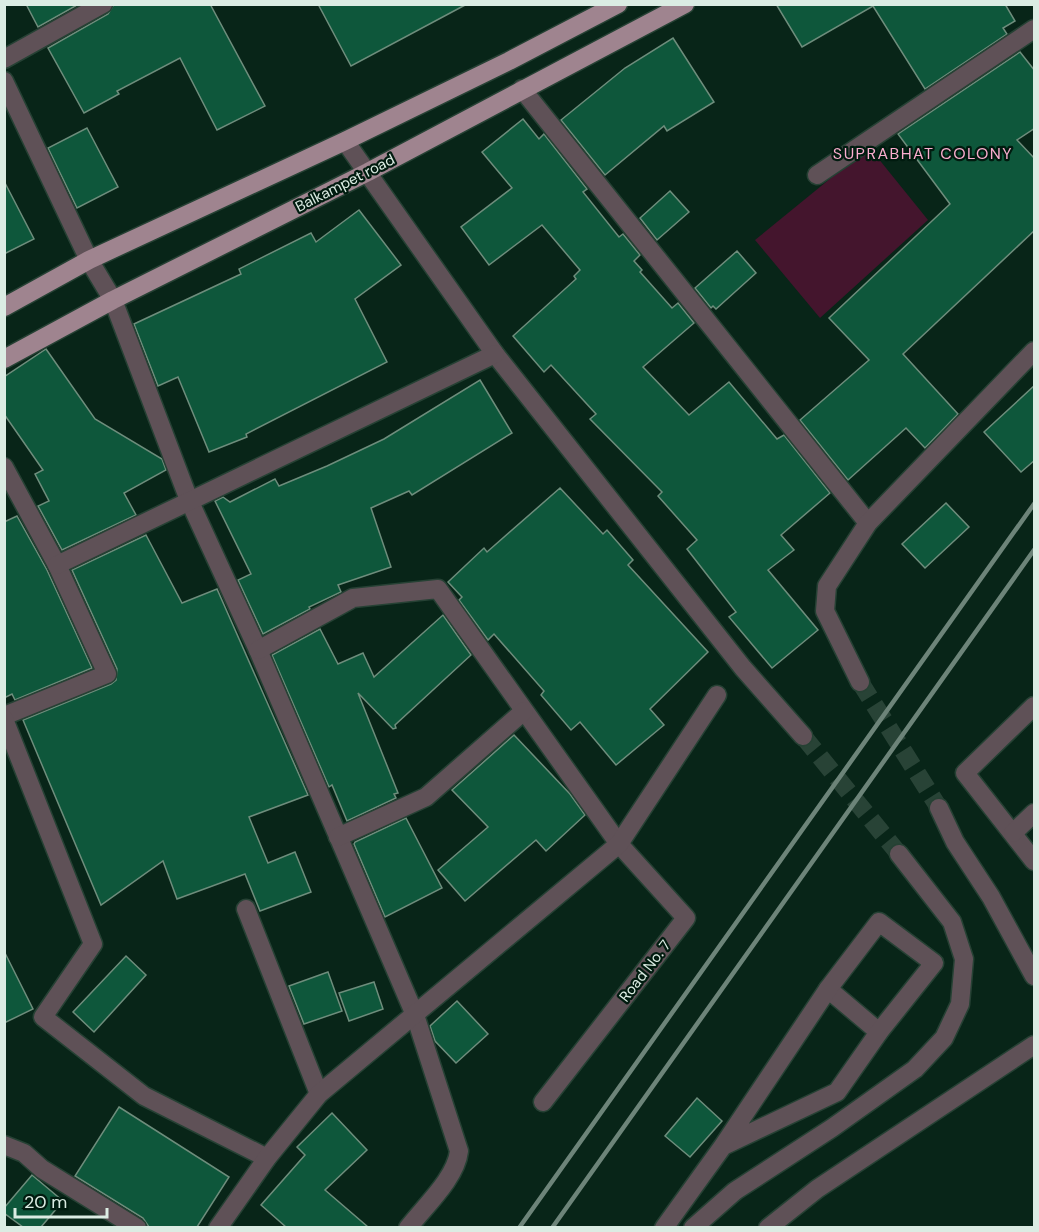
<svg xmlns="http://www.w3.org/2000/svg" width="1039" height="1232" font-family="'DM Sans',sans-serif">
  <rect width="100%" height="100%" fill="#082518"/>
  <path fill="#44152d" d="M869 147 928 220 820 318 755 240Z"/>
  <g fill="#0e573b" stroke="#6e8d7c" stroke-width="1.5">
    <path d="M26 4H79L38 27Z"/>
    <path d="M114 4H210L265 106 217 130 180 58 117 91 119 94 84 113 48 48 108 14Z"/>
    <path d="M318 4H467L351 66Z"/>
    <path d="M776 4H1005L1015 21 1003 28 1007 34 925 89 873 6 802 47Z"/>
    <path d="M673 38 714 102 667 131 664 126 605 175 561 120 625 68Z"/>
    <path d="M1020 52 1035 71V128L1017 140 1035 159V230L903 354 958 414 925 448 906 428 848 480 800 420 869 360 829 318 950 204 898 134Z"/>
    <path d="M523 119 539 139 544 134 587 189 583 192 619 237 623 234 640 255 634 261 642 270 640 272 672 308 678 303 694 323 643 367 689 415 729 382 777 439 784 435 830 493 781 535 794 550 768 570 818 630 772 668 729 617 736 612 687 549 697 540 658 496 662 492 590 419 596 414 551 365 544 372 513 336 576 279 574 276 580 270 542 225 489 265 461 227 512 188 482 152Z"/>
    <path d="M87 128 118 187 77 208 48 148Z"/>
    <path d="M4 181 34 239 4 254Z"/>
    <path d="M670 191 689 212 657 240 640 218Z"/>
    <path d="M359 210 401 265 355 299 387 362 246 434 247 437 209 452 178 377 158 386 134 324 241 274 239 269 311 233 316 242Z"/>
    <path d="M737 251 756 273 716 309 713 306 711 308 695 288Z"/>
    <path d="M46 349 95 419 162 459 166 470 124 493 136 515 62 550 38 506 49 501 35 474 43 470 4 414V377Z"/>
    <path d="M480 380 512 433 412 495 409 491 371 508 391 567 338 585 341 592 309 607 310 609 263 634 238 580 251 574 215 501 223 497 230 502 275 479 279 486 327 466 384 439Z"/>
    <path d="M1035 385V460L1021 472 984 432Z"/>
    <path d="M560 488 603 534 607 530 633 560 628 565 708 652 650 709 664 725 616 765 580 722 571 730 541 695 544 691 494 634 488 640 459 600 462 597 448 582 484 548 487 552Z"/>
    <path d="M946 503 969 527 925 568 902 544Z"/>
    <path d="M17 516 47 570 92 668 15 700 12 694 4 698V522Z"/>
    <path d="M146 535 182 603 217 589 308 795 249 817 268 863 295 852 311 892 260 911 245 874 177 899 163 861 101 905 23 720 111 684 116 680 117 669 72 570Z"/>
    <path d="M443 615 471 655 395 725 396 728 393 729 358 693 398 793 394 794 396 798 347 821 332 785 329 787 272 655 320 629 338 664 363 653 374 677Z"/>
    <path d="M514 735 570 794 585 815 546 851 536 840 465 901 438 870 488 827 452 790Z"/>
    <path d="M406 818 442 888 385 917 354 844 355 842Z"/>
    <path d="M4 951 33 1009 4 1023Z"/>
    <path d="M126 956 146 975 94 1032 73 1012Z"/>
    <path d="M328 972 342 1011 304 1024 289 986Z"/>
    <path d="M374 982 383 1009 349 1021 339 993Z"/>
    <path d="M457 1001 488 1034 456 1063 435 1041 430 1026Z"/>
    <path d="M697 1098 722 1121 690 1157 665 1136Z"/>
    <path d="M119 1107 229 1177 197 1227H149L143 1218 75 1176Z"/>
    <path d="M332 1113 367 1150 325 1190 368 1227H286L261 1205 305 1155 297 1147Z"/>
    <path d="M32 1175 63 1201 41 1227H23L4 1213V1208Z"/>
  </g>
  <g fill="none" stroke-linecap="round" stroke-linejoin="round">
    <g stroke="#284336" stroke-width="18" stroke-dasharray="18 9" stroke-linecap="butt">
      <path d="M860 682 939 808"/>
      <path d="M803 736 899 854"/>
    </g>
    <g stroke="#264134" stroke-width="21">
      <g id="minor">
        <path d="M4 59 103 4"/>
        <path d="M4 81 89 260 113 300 189 500 258 650 415 1015 459 1151C456 1178 425 1206 408 1228"/>
        <path d="M522 89 868 523"/>
        <path d="M345 141 495 354 743 668 803 736"/>
        <path d="M817 175 1034 29"/>
        <path d="M4 467 57 565 107 674 4 716"/>
        <path d="M57 565 495 354"/>
        <path d="M258 650 353 598 438 589 619 844 686 918 543 1102"/>
        <path d="M860 682 825 611 827 586 868 523 1034 351"/>
        <path d="M1034 706 965 773 1034 861"/>
        <path d="M4 719 93 944 43 1017 144 1096 267 1158"/>
        <path d="M939 808 955 842 991 897 1034 976"/>
        <path d="M1013 833 1034 813"/>
        <path d="M338 837 426 797 524 711"/>
        <path d="M246 909 319 1094"/>
        <path d="M828 989 879 1032"/>
        <path d="M4 1145 24 1153 42 1169 137 1228"/>
        <path d="M218 1228 267 1158 319 1094 619 844 717 695"/>
        <path d="M664 1228 723 1146 828 989 879 922 934 963 879 1032 837 1092 723 1146"/>
        <path d="M693 1228 735 1191 832 1128 915 1069 944 1038 960 1004 964 959 952 922 899 854"/>
        <path d="M768 1228 817 1189 1034 1045"/>
      </g>
    </g>
    <g stroke="#264134" stroke-width="21">
      <g id="major">
        <path d="M4 307 89 260 345 141 509 61 618 4"/>
        <path d="M4 359 113 300 368 172 685 4"/>
      </g>
    </g>
    <use href="#minor" stroke="#5f5157" stroke-width="18"/>
    <use href="#major" stroke="#9f848f" stroke-width="18"/>
    <g stroke="#6d8479" stroke-width="4.5">
      <path d="M519 1228 1034 504"/>
      <path d="M552 1228 1034 550"/>
    </g>
  </g>
  <g text-anchor="middle" dominant-baseline="central" stroke-width="4.5" stroke-linejoin="round" paint-order="stroke">
    <g font-size="15" fill="#dbece3" stroke="#001b0f">
      <text transform="translate(345 183) rotate(-27)">Balkampet road</text>
      <text transform="translate(645 971) rotate(-52)">Road No. 7</text>
    </g>
    <g font-size="16" letter-spacing="1.5" fill="#fbadcf" stroke="#001b0f">
      <text x="923" y="153">SUPRABHAT COLONY</text>
    </g>
  </g>
  <rect width="1039" height="1232" fill="none" stroke="#dbece3" stroke-width="12"/>
  <path d="M15 1208v9h92v-9" fill="none" stroke="#dbece3" stroke-width="3"/>
  <text x="24" y="1208" font-size="18" fill="#dbece3" stroke="#001b0f" stroke-width="4.5" paint-order="stroke">20 m</text>
</svg>
